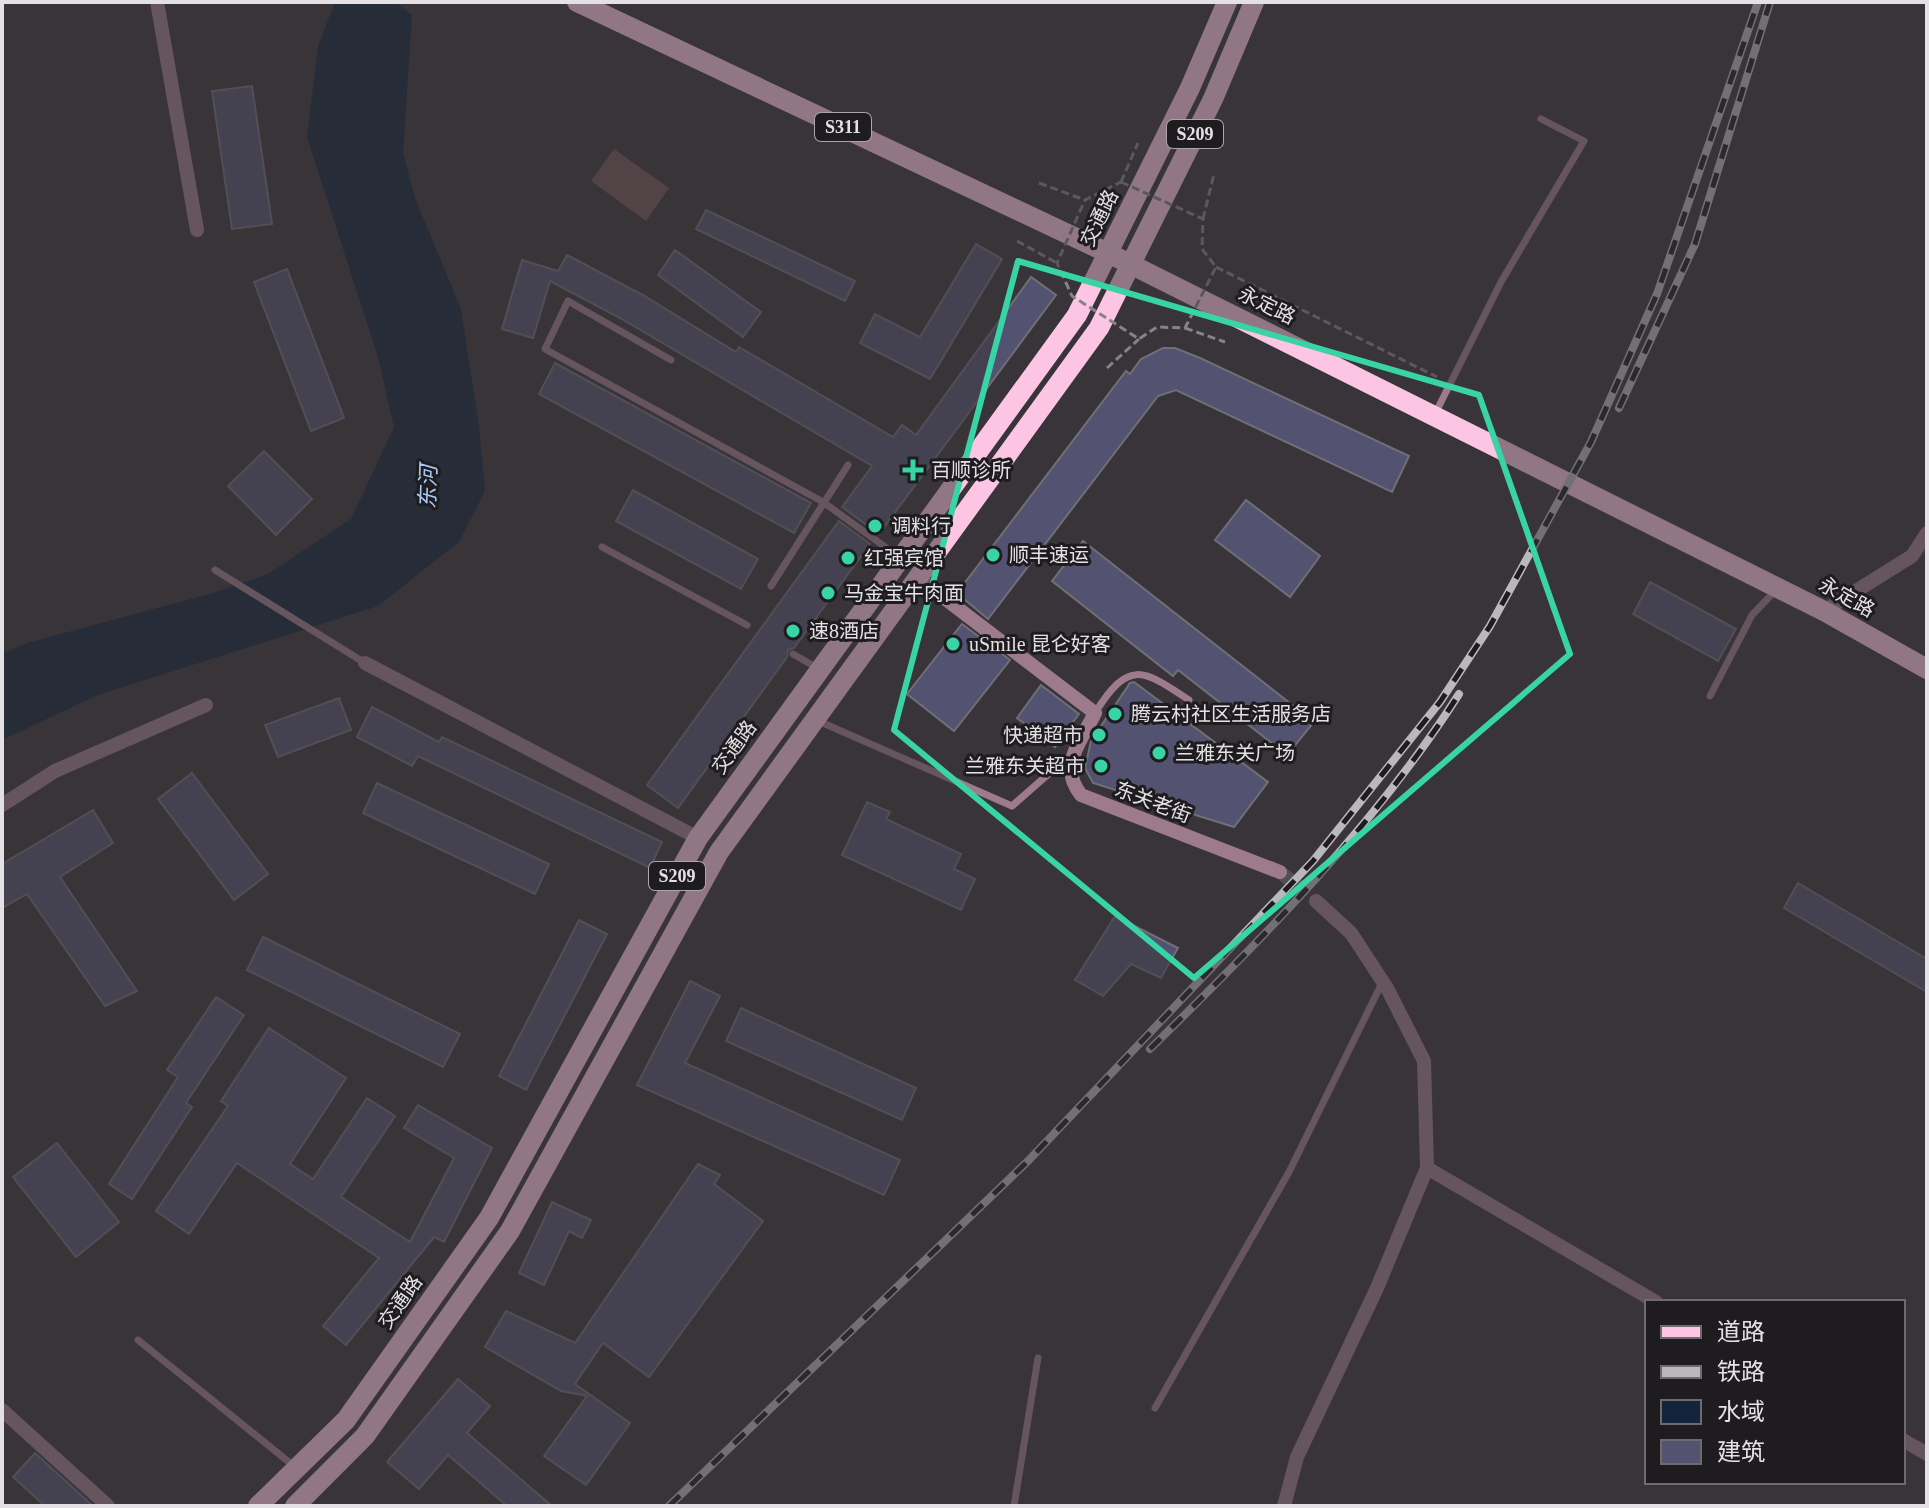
<svg xmlns="http://www.w3.org/2000/svg" width="1929" height="1508" font-family="'Times New Roman','Noto Sans SC',serif">
  <rect width="100%" height="100%" fill="#383439"/>
  <path fill="#725658" d="M614 149 669 188 646 221 591 181Z"/>
  <path fill="#12233a" d="M335 2H395L412 15 403 153 415 198 461 309 479 426 485 491 459 542 378 606 98 695 2 740V654L27 643 213 593 268 574 351 519 394 427 378 357 307 137 318 46Z"/>
  <g fill="#535270" stroke="#6f6f76" stroke-width="2">
    <path d="M252 86 272 224 232 229 212 91Z"/>
    <path d="M706 210 855 281 845 301 696 229Z"/>
    <path d="M976 244 1002 259 930 379 860 343 875 314 920 337Z"/>
    <path d="M675 250 761 312 743 337 658 275Z"/>
    <path d="M567 255 643 295 736 352 739 347 893 437 902 425 916 435 1031 277 1056 295 879 534 842 507 872 466 620 318 550 281 533 338 502 329 522 260 558 271Z"/>
    <path d="M287 269 344 418 311 431 254 282Z"/>
    <path d="M1163 348H1175L1200 358 1409 456 1392 492 1176 390 1158 396 988 619 957 593 1126 371 1130 374 1141 359Z"/>
    <path d="M555 363 811 503 794 533 539 394Z"/>
    <path d="M264 451 312 499 276 535 228 486Z"/>
    <path d="M633 490 758 559 741 589 616 521Z"/>
    <path d="M1246 500 1320 556 1290 597 1215 540Z"/>
    <path d="M839 521 870 544 794 648 788 650 787 657 678 808 647 785Z"/>
    <path d="M1083 541 1314 722 1287 755 1178 670 1173 676 1052 581Z"/>
    <path d="M1650 582 1736 629 1718 661 1633 614Z"/>
    <path d="M962 624 1010 660 954 731 907 694Z"/>
    <path d="M1134 682 1268 782 1234 827 1093 783 1085 768 1091 741 1130 683Z"/>
    <path d="M1041 685 1079 714 1055 747 1017 718Z"/>
    <path d="M339 698 351 730 278 757 265 725Z"/>
    <path d="M372 707 439 742 442 737 662 842 650 868 418 756 412 766 357 737Z"/>
    <path d="M192 773 268 874 234 900 158 799Z"/>
    <path d="M377 783 549 864 535 894 363 813Z"/>
    <path d="M867 802 890 812 886 819 961 854 954 869 975 879 961 910 842 855Z"/>
    <path d="M93 810 113 843 60 877 137 991 105 1006 27 894 2 908V864Z"/>
    <path d="M1798 883 1927 959V992L1784 908Z"/>
    <path d="M1115 916 1178 948 1161 978 1131 964 1103 996 1075 980Z"/>
    <path d="M579 920 607 934 526 1090 499 1076Z"/>
    <path d="M263 937 460 1034 443 1067 247 970Z"/>
    <path d="M690 981 720 996 685 1063 900 1160 884 1195 637 1085Z"/>
    <path d="M216 997 244 1015 186 1103 192 1107 132 1199 109 1184 178 1077 167 1070Z"/>
    <path d="M741 1008 916 1088 902 1120 726 1041Z"/>
    <path d="M269 1028 346 1078 290 1164 313 1179 367 1098 395 1116 341 1197 410 1242 454 1158 404 1128 418 1105 492 1148 444 1242 434 1237 346 1345 323 1326 379 1258 237 1163 189 1234 156 1211 228 1106 221 1101Z"/>
    <path d="M57 1143 119 1222 76 1257 13 1177Z"/>
    <path d="M698 1164 720 1175 714 1184 763 1221 649 1377 603 1343 575 1384 630 1423 586 1485 544 1456 587 1396 561 1391 485 1347 506 1311 575 1343Z"/>
    <path d="M552 1202 591 1220 582 1238 569 1231 544 1285 519 1273Z"/>
    <path d="M458 1379 490 1406 467 1433 552 1506H507L448 1455 419 1489 387 1462Z"/>
    <path d="M35 1453 93 1506H45L13 1477Z"/>
  </g>
  <g fill="none" stroke-linecap="round" stroke-linejoin="round">
    <path stroke="#524e53" stroke-width="14" stroke-dasharray="14 7" stroke-linecap="butt" d="M1280 872 1316 901"/>
    <g stroke="#868387" stroke-width="3" stroke-dasharray="8 4" stroke-linecap="butt">
      <path d="M1121 182 1138 143"/>
      <path d="M1039 183 1085 200"/>
      <path d="M1203 219 1214 174"/>
      <path d="M1017 241 1057 263"/>
      <path d="M1216 267 1437 377"/>
      <path d="M1185 328 1225 342"/>
      <path d="M1107 368 1139 339"/>
    </g>
    <g stroke="#9d7b8d" stroke-width="7">
      <path d="M671 360 568 301 545 349 823 502 899 557"/>
      <path d="M1435 414 1501 282 1584 141 1541 119"/>
      <path d="M602 547 747 625"/>
      <path d="M215 570 365 663"/>
      <path d="M771 586 848 465"/>
      <path d="M793 654 819 669"/>
      <path d="M1710 696 1752 615 1777 589"/>
      <path d="M1095 713C1129 659 1142 669 1189 700"/>
      <path d="M816 720 1012 806 1053 770 1069 767"/>
      <path d="M138 1340 295 1467"/>
      <path d="M1155 1408 1289 1172 1382 983"/>
      <path d="M1014 1506 1038 1358"/>
    </g>
    <g stroke="#9d7b8d" stroke-width="14">
      <path d="M157 2 197 230"/>
      <path d="M918 578 1095 713C1080 743 1058 766 1081 795L1280 872"/>
      <path d="M1824 611 1912 556 1927 533"/>
      <path d="M365 663 698 838"/>
      <path d="M2 805 55 771 206 705"/>
      <path d="M1427 1168 1656 1302"/>
      <path d="M2 1410 108 1506"/>
      <path d="M1903 1440 1927 1454"/>
      <path d="M1284 1506 1297 1457 1377 1288 1427 1168 1424 1061 1387 988 1351 933 1316 901"/>
    </g>
    <g stroke="#fcc5e3" stroke-width="20">
      <path d="M577 2 1108 253 1824 611 1927 669"/>
      <path d="M258 1506 346 1420 489 1218 698 838 1077 315 1190 88 1227 2"/>
      <path d="M295 1506 365 1436 510 1231 719 852 1099 328 1213 99 1254 2"/>
    </g>
    <g stroke="#bbb8bc" stroke-width="8">
      <g id="rail">
        <path d="M1619 408 1695 244 1770 2"/>
        <path d="M1150 1049C1261 940 1375 826 1459 694"/>
        <path d="M669 1506 1028 1161 1313 861 1440 702 1490 626 1591 442 1657 294 1758 2"/>
      </g>
    </g>
    <use href="#rail" stroke="#1e1c1f" stroke-width="5" stroke-dasharray="15" stroke-linecap="butt"/>
    <path stroke="#868387" stroke-width="3" stroke-dasharray="8 4" stroke-linecap="butt" d="M1121 182 1203 219 1202 249 1216 267 1185 328 1157 327 1139 339 1072 296 1057 263 1085 200Z"/>
  </g>
  <path d="M0 0H1929V1508H0ZM1018 261 1479 395 1570 654 1194 978 894 730Z" fill="#383439" fill-opacity=".55" fill-rule="evenodd"/>
  <path fill="none" stroke="#39d4a5" stroke-width="6" stroke-linejoin="round" d="M1018 261 1479 395 1570 654 1194 978 894 730Z"/>
  <g fill="#39d4a5" stroke="#1e1c1f" stroke-width="3">
    <path d="M909 458h8v8h8v8h-8v8h-8v-8h-8v-8h8z"/>
    <circle cx="875" cy="526" r="8"/>
    <circle cx="993" cy="555" r="8"/>
    <circle cx="848" cy="558" r="8"/>
    <circle cx="828" cy="593" r="8"/>
    <circle cx="793" cy="631" r="8"/>
    <circle cx="953" cy="644" r="8"/>
    <circle cx="1115" cy="714" r="8"/>
    <circle cx="1099" cy="735" r="8"/>
    <circle cx="1159" cy="753" r="8"/>
    <circle cx="1101" cy="766" r="8"/>
  </g>
  <g text-anchor="middle" dominant-baseline="central" stroke-width="6" stroke-linejoin="round" paint-order="stroke">
    <g fill="#1e1c1f" stroke="#a8a6a9" stroke-width="2">
      <rect x="815" y="113" width="56" height="28" rx="6"/>
      <rect x="1167" y="120" width="56" height="28" rx="6"/>
      <rect x="649" y="862" width="56" height="28" rx="6"/>
    </g>
    <g font-size="18" font-weight="bold" fill="#e3e1e4">
      <text x="843" y="127">S311</text>
      <text x="1195" y="134">S209</text>
      <text x="677" y="876">S209</text>
    </g>
    <g font-size="20" fill="#e3e1e4" stroke="#1e1c1f">
      <text transform="translate(1099 218) rotate(-64)">交通路</text>
      <text transform="translate(1267 305) rotate(26)">永定路</text>
      <text transform="translate(1847 597) rotate(29)">永定路</text>
      <text transform="translate(734 747) rotate(-54)">交通路</text>
      <text transform="translate(1153 802) rotate(21)">东关老街</text>
      <text transform="translate(400 1302) rotate(-55)">交通路</text>
    </g>
    <g font-size="20" fill="#e3e1e4" stroke="#1e1c1f" text-anchor="start">
      <text x="931" y="470">百顺诊所</text>
      <text x="891" y="526">调料行</text>
      <text x="1009" y="555">顺丰速运</text>
      <text x="864" y="558">红强宾馆</text>
      <text x="844" y="593">马金宝牛肉面</text>
      <text x="809" y="631">速8酒店</text>
      <text x="969" y="644">uSmile 昆仑好客</text>
      <text x="1131" y="714">腾云村社区生活服务店</text>
      <text x="1083" y="735" text-anchor="end">快递超市</text>
      <text x="1175" y="753">兰雅东关广场</text>
      <text x="1085" y="766" text-anchor="end">兰雅东关超市</text>
    </g>
    <g font-size="22" font-style="italic" fill="#a7cafb" stroke="#1e1c1f">
      <text transform="translate(428 487) rotate(-88)">东河</text>
    </g>
  </g>
  <rect width="1929" height="1508" fill="none" stroke="#e3e1e4" stroke-width="8"/>
  <rect x="1645" y="1300" width="260" height="184" fill="#1e1c1f" stroke="#6d6b6e" stroke-width="2"/>
  <rect x="1661" y="1326" width="40" height="12" fill="#fcc5e3" stroke="#6d6b6e" stroke-width="2"/>
  <text x="1717" y="1340" font-size="24" fill="#e3e1e4">道路</text>
  <rect x="1661" y="1366" width="40" height="12" fill="#bbb8bc" stroke="#6d6b6e" stroke-width="2"/>
  <text x="1717" y="1380" font-size="24" fill="#e3e1e4">铁路</text>
  <rect x="1661" y="1400" width="40" height="24" fill="#12233a" stroke="#6d6b6e" stroke-width="2"/>
  <text x="1717" y="1420" font-size="24" fill="#e3e1e4">水域</text>
  <rect x="1661" y="1440" width="40" height="24" fill="#535270" stroke="#6d6b6e" stroke-width="2"/>
  <text x="1717" y="1460" font-size="24" fill="#e3e1e4">建筑</text>
</svg>
